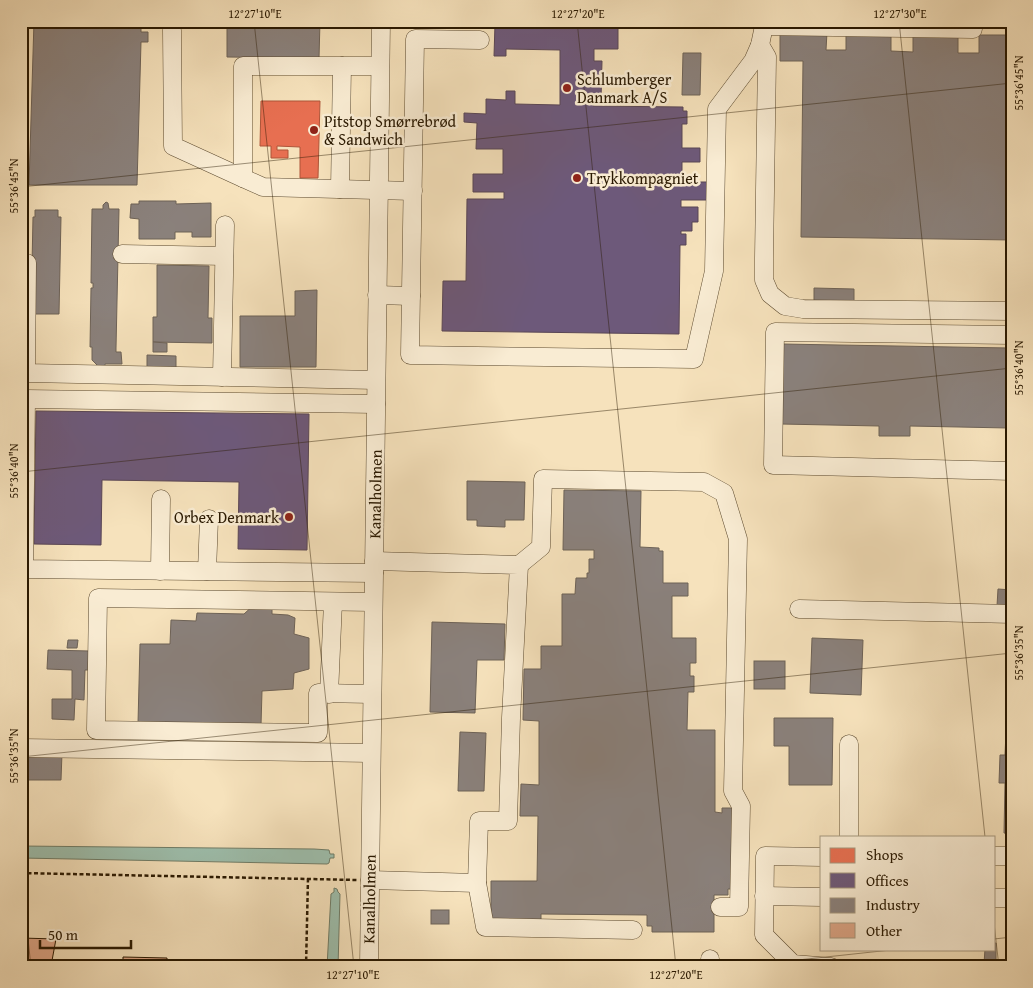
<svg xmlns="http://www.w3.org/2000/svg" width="1033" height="988" font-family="'Gentium Book Plus',serif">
  <rect width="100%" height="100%" fill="#f6e2bc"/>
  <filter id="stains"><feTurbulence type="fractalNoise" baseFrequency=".004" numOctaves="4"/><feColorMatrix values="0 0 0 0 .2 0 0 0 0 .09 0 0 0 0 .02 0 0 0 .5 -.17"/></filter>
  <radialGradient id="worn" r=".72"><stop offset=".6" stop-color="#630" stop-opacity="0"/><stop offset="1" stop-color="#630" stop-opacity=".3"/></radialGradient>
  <g fill="#9dbeac" stroke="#6f7c67">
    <path d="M21 846 314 849 329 850 330 854H334V858H330L329 863 327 864 21 858Z"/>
    <path d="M334 888 337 889 338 892 340 894 338 967H327L331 894 334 892Z"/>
  </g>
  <path fill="#e76f51" stroke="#ae5539" d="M261 101H320L318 178H300V147L277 146V150H288V158H271V146H260Z"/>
  <g fill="#6d597a" stroke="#594655">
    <path d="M495 24 618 25V49H594V61H602L601 100 593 99V106L683 107V111H687V124H682V148H700V162H682V182H709V200H681V207H698V222H692V231H681V234H686V245H680L679 334 442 331 443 281H466L467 199H504V192H473V174H503V149H476L477 123 464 122V113L486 114V99L506 100V91H515V104L560 105V50L506 49V56H494Z"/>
    <path d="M36 411 309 414 307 550 238 549 239 482 102 480 101 545 34 544Z"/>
  </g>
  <g fill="#8a817c" stroke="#6d6257">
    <path d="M34 21H141V32H148V42H141L137 185H29Z"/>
    <path d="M227 21H320L319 58 227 57Z"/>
    <path d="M780 31 827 32 826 50H846V33H891V51L913 52V35H958V53H979V35H1012V240L801 237 803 61H780Z"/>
    <path d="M683 53H701L700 95H682Z"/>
    <path d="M139 201H176V204L211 203V237H192V232H175V239H139V219L130 218 131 204H139Z"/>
    <path d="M106 202 108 203 109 209H119L116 348V352H121L122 364H105V366H98L92 360V347H90L91 288H93V283H91L92 209H103V205Z"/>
    <path d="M35 210H58V217H61L59 314H31L33 217H35Z"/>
    <path d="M157 265 209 266 208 318H212V343L153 342V317H157Z"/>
    <path d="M814 288 854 289V302H814Z"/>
    <path d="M317 290 316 367H240V316H295V291Z"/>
    <path d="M153 342 167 343V352H153Z"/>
    <path d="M782 344 1009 348V357L1012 358V420H1008V428L910 426V436H879V426L781 424Z"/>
    <path d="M147 355 176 356V369L147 368Z"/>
    <path d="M467 481 525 482 524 520H505V527L477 526V520H467Z"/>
    <path d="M564 490 641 491 640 547 659 548V551H663V583H688V596H672V638H696V663H690V676H694V692H688L687 730H715V812L722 813V808H735L737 889H728V895H714V932H652V926H647V915L541 914V922H491V881H537L538 816H520L521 784 539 785V721L523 720 524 669H541V646H562V594H575L576 578H587V573H589V559H594V550H563Z"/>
    <path d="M998 589 1012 590V607L997 606Z"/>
    <path d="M255 604H272V614L288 615 295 618 294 634 309 638V669L294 673 293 689 262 691 261 725 138 723 140 644H170L171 620 196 621 197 613 244 614Z"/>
    <path d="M432 622 505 624 504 660H477L475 713 430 712Z"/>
    <path d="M812 638 863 640 861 695 810 693Z"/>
    <path d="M68 640H78L77 648H67Z"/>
    <path d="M48 650 89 651 88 670H85L84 700 75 699 74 720 52 719V699H72V670L47 669Z"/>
    <rect x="754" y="661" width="31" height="28"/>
    <path d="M774 718H833L832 785H789V746H774Z"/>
    <path d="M460 732 486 733 484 791H458Z"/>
    <path d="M1006 732H1012V834L1004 833 1005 783H999L1000 755H1005Z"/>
    <path d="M25 753H62L61 780H25Z"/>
    <rect x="431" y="910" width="18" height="14"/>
    <path d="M994 943H996V964H984L985 949H994Z"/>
    <path d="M463 961 663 963 662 967H463Z"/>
  </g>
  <g fill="#dfa788" stroke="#291800">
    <path d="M21 938 56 939 51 966H27V955H21Z"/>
    <path d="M123 957 167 958V967H123Z"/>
    <path d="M171 960 194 961V967H171Z"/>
  </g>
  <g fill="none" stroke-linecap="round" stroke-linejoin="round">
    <g stroke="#5c4a2f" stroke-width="19">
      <g id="minor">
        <path d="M765 26 973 29"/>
        <path d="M172 30 173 146 243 178V66H380"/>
        <path d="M480 40 415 39 410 355 694 359 714 271 717 109 753 61 760 45 765 21"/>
        <path d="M760 45 767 57 764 258V280L770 294 785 306 803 309 1012 311"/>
        <path d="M243 178 263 187 413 191"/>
        <path d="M340 189 342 66"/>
        <path d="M122 254 224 256"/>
        <path d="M27 263 26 373 376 380"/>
        <path d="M377 295 411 296"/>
        <path d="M1012 335 775 332 773 465 1012 471"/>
        <path d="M222 377 225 225"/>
        <path d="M519 565 541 547 543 479 704 482 724 493 738 539 733 791 741 806 739 907H720"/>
        <path d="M160 571 161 499"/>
        <path d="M207 571 209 519"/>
        <path d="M374 573 24 569 26 399 376 404"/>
        <path d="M799 609 1012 614"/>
        <path d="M329 694 333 602"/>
        <path d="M372 694 318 693V733L96 730 98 598 373 602"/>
        <path d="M21 748 371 753"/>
        <path d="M849 837V744"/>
        <path d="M994 856H1012"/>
        <path d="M822 857 765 856 764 935 793 964 831 967"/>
        <path d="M370 880 477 883 479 821H508L511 718 519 565 374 561"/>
        <path d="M477 883 485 927 633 930"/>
        <path d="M764 896 822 897"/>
        <path d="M994 898H1012"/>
        <path d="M369 967 381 21"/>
        <path d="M710 967V959"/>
      </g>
    </g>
    <g stroke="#291800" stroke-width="2.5" stroke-dasharray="4 2.5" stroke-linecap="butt">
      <path d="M21 873 357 880"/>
      <path d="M306 967 308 878"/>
    </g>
    <use href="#minor" stroke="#f9ecd3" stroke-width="18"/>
  </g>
  <path fill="none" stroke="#291800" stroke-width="1" stroke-opacity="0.45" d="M254 21 354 967M577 21 676 967M899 21 985 837M21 187 1012 83M21 472 1012 368M21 757 1012 653M21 872 31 967M994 923 999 967M994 939 1012 937M733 967 900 949"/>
  <g fill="#8f2418" stroke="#f9ecd3" stroke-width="2">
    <circle cx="567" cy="88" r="5"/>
    <circle cx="314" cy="130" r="5"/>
    <circle cx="577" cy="178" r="5"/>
    <circle cx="289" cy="517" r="5"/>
  </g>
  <g text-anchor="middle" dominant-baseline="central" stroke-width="5" stroke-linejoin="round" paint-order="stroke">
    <g font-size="16" fill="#291800" stroke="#f9ecd3" text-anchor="start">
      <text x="577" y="79">Schlumberger<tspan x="577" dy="18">Danmark A/S</tspan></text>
      <text x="324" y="121">Pitstop Smørrebrød<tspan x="324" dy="18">&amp; Sandwich</tspan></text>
      <text x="587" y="178">Trykkompagniet</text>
      <text x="279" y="517" text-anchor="end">Orbex Denmark</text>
    </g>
    <g font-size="16" fill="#291800" stroke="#f9ecd3">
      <text transform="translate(375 494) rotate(-89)">Kanalholmen</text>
      <text transform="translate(369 899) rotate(-89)">Kanalholmen</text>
    </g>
  </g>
  <rect width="1033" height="988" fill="none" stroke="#f6e2bc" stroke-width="55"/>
  <rect x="820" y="836" width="175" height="115" fill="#f9ecd3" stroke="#a6977f"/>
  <rect x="830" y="848" width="25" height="15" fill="#e76f51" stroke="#a6977f"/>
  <text x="866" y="860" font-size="15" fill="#291800">Shops</text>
  <rect x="830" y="873" width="25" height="15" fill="#6d597a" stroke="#a6977f"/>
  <text x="866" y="886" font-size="15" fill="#291800">Offices</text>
  <rect x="830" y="898" width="25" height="15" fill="#8a817c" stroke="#a6977f"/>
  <text x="866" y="910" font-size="15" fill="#291800">Industry</text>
  <rect x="830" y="923" width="25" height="15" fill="#dfa788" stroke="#a6977f"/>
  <text x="866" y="936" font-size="15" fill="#291800">Other</text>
  <path d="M40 940v8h91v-8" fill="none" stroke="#291800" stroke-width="2.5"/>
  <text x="48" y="940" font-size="15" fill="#291800" stroke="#f9ecd3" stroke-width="4" paint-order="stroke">50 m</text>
  <rect x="28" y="28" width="978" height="932" fill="none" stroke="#291800" stroke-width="2"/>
  <g font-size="12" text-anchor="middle" fill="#291800">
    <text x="255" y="18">12°27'10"E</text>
    <text x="578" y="18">12°27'20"E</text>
    <text x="900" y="18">12°27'30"E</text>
    <text transform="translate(1019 83) rotate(-90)" y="4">55°36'45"N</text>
    <text transform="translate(14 186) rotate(-90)" y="4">55°36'45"N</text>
    <text transform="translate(1019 368) rotate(-90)" y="4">55°36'40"N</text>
    <text transform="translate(14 471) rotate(-90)" y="4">55°36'40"N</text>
    <text transform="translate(1019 653) rotate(-90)" y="4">55°36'35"N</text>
    <text transform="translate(14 756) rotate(-90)" y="4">55°36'35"N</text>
    <text x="353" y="979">12°27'10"E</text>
    <text x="676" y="979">12°27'20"E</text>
  </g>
  <rect width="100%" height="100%" filter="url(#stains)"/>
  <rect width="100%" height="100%" fill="url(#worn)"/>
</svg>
